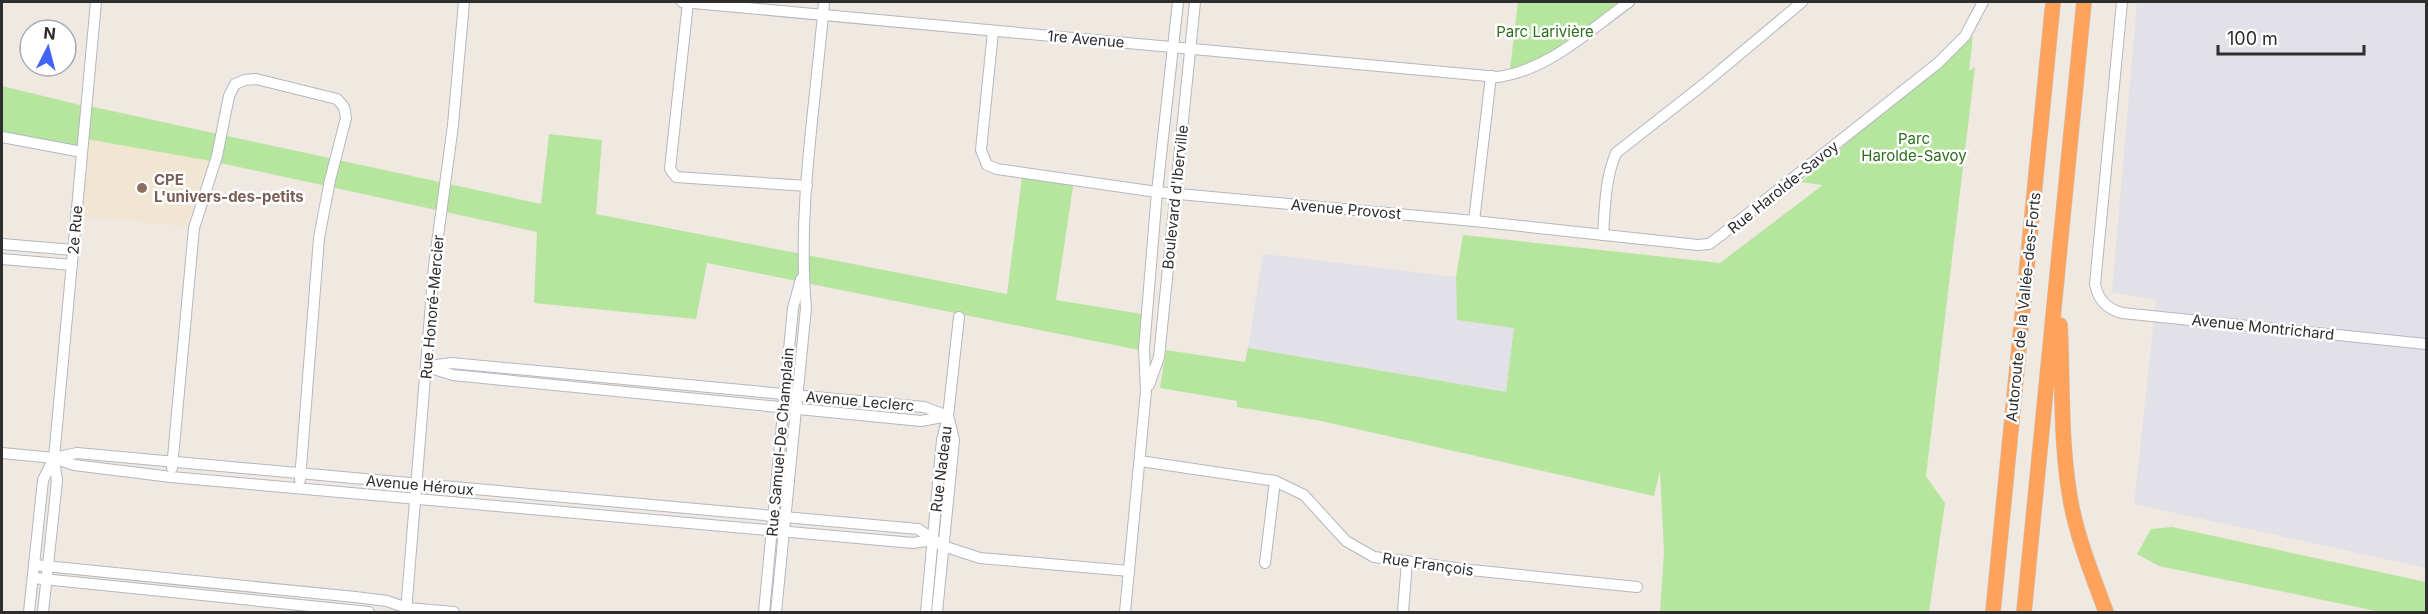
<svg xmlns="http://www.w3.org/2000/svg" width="2428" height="614" font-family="Inter,sans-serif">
  <rect width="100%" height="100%" fill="#efe9e1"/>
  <g fill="#e3e1e8">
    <path d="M2137 2H2426V568L2134 504 2156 300 2112 292Z"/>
    <path d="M1263 254 1456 277 1457 320 1515 328 1506 393 1248 348Z"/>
  </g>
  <path fill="#f0e6d1" d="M86 139 211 161 191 227 80 216Z"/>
  <g fill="#b6e59e">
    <path d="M1518 2H1630L1509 78Z"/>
    <path d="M1973 36 1969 71 1975 67 1926 476 1945 503 1929 612H1660L1664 552 1660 471 1654 496 1321 421 1237 407V401L1160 388 1166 350 1245 362 1248 348 1506 392 1514 328 1457 320 1456 277 1463 235 1720 263 1823 185 1801 182Z"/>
    <path d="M2 86 84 106 81 148 2 135Z"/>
    <path d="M89 106 541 204 549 134 602 140 596 214 1007 294 1022 177 1074 180 1056 300 1142 314 1139 350 707 263 696 319 534 303 537 232 211 161 86 139Z"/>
    <path d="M2172 527 2426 582V612H2381L2159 566 2137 554 2151 529Z"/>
  </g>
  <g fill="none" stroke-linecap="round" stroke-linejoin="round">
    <g stroke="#b4b7c1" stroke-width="12">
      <g id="minor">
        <path d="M682 2 1498 77C1549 70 1589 30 1629 2"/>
        <path d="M688 2 670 169 676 177 807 186"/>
        <path d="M2122 2 2095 284C2098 300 2107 309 2122 313L2426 344"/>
        <path d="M993 31 981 150 987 165 997 169 1157 192 1474 221 1698 245 1709 244 1720 236 1938 63 1965 36 1983 2"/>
        <path d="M2 137 82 152"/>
        <path d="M1474 221 1491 76"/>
        <path d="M1603 235C1605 207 1605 179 1616 153L1704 84 1802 2"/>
        <path d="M2 244 73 250"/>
        <path d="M2 259 72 265"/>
        <path d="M430 366 451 363 924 407 948 416"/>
        <path d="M427 367 453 375 921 421 948 416"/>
        <path d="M1149 385 1159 357 1195 2"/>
        <path d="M2 453 54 458 74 465 171 477 913 543 932 540"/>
        <path d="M54 458 77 453 918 529 943 546 980 558 1129 571"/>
        <path d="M1140 461 1275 481 1304 495 1346 541 1374 557 1471 570 1637 587"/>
        <path d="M172 468 194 228 217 156 229 96 235 84 245 80 256 79 337 99 344 107 346 118 330 180 319 238 300 480"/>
        <path d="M1265 563 1275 481"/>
        <path d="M35 565 355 597 387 601 407 608 454 612"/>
        <path d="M33 578 369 612"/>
        <path d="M29 612 43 480 54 458"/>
        <path d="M43 612 57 481 54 458 96 2"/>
        <path d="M406 612 434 266 453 125 464 2"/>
        <path d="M764 612 793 308 801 279"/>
        <path d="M776 612 806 308C797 207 816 103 824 2"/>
        <path d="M926 612 942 440 948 416 959 317"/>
        <path d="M937 612 954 440 949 419"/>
        <path d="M1125 612 1146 391 1144 349 1157 192 1178 2"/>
        <path d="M1403 612 1407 561"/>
      </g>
    </g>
    <g stroke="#c9c9c9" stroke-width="16">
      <g id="highway">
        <path d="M2060 325C2063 384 2060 444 2071 503 2078 540 2093 577 2106 612"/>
        <path d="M1993 612 2053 2"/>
        <path d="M2024 612 2084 2"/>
      </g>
    </g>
    <use href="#minor" stroke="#fff" stroke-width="10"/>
    <use href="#highway" stroke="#ffa35c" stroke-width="15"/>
  </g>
  <circle fill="#8d6e63" stroke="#fff" stroke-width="2" cx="142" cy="188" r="6"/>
  <g text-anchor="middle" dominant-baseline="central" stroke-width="5" stroke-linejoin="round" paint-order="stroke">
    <g font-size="15" fill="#2c6e1b" stroke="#fff">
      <text x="1545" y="31">Parc Larivière</text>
      <text x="1914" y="138">Parc<tspan x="1914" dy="17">Harolde-Savoy</tspan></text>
    </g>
    <g font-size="15" fill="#2e2e2e" stroke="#fff">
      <text transform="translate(1086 39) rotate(5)">1re Avenue</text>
      <text transform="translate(1783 187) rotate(-39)">Rue Harolde-Savoy</text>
      <text transform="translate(1175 197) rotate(-84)">Boulevard d'Iberville</text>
      <text transform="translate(1346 209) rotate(5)">Avenue Provost</text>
      <text transform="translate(75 230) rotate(-85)">2e Rue</text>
      <text transform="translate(432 307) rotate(-85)">Rue Honoré-Mercier</text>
      <text transform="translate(2023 307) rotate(-84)">Autoroute de la Vallée-des-Forts</text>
      <text transform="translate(2263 327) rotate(6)">Avenue Montrichard</text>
      <text transform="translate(860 401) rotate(5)">Avenue Leclerc</text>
      <text transform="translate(780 442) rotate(-85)">Rue Samuel-De Champlain</text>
      <text transform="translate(941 469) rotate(-83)">Rue Nadeau</text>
      <text transform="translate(420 485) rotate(5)">Avenue Héroux</text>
      <text transform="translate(1428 564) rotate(8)">Rue François</text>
    </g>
    <g font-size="15" font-weight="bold" fill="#785e54" stroke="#fff" text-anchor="start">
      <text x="154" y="179">CPE<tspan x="154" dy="17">L'univers-des-petits</tspan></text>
    </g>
  </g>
  <rect width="2428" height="614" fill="none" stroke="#2e2e2e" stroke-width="6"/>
  <g transform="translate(48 48) rotate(6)"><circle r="28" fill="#ffffff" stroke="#ababab" stroke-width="1.5"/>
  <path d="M0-4.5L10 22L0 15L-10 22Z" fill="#4264fb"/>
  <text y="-9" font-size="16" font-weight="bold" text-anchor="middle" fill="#2e2e2e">N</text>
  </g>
  <path d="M2218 45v9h146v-9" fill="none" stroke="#2e2e2e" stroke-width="3"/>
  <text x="2227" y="45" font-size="18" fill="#2e2e2e" stroke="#ffffff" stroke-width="4.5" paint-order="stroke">100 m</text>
</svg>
